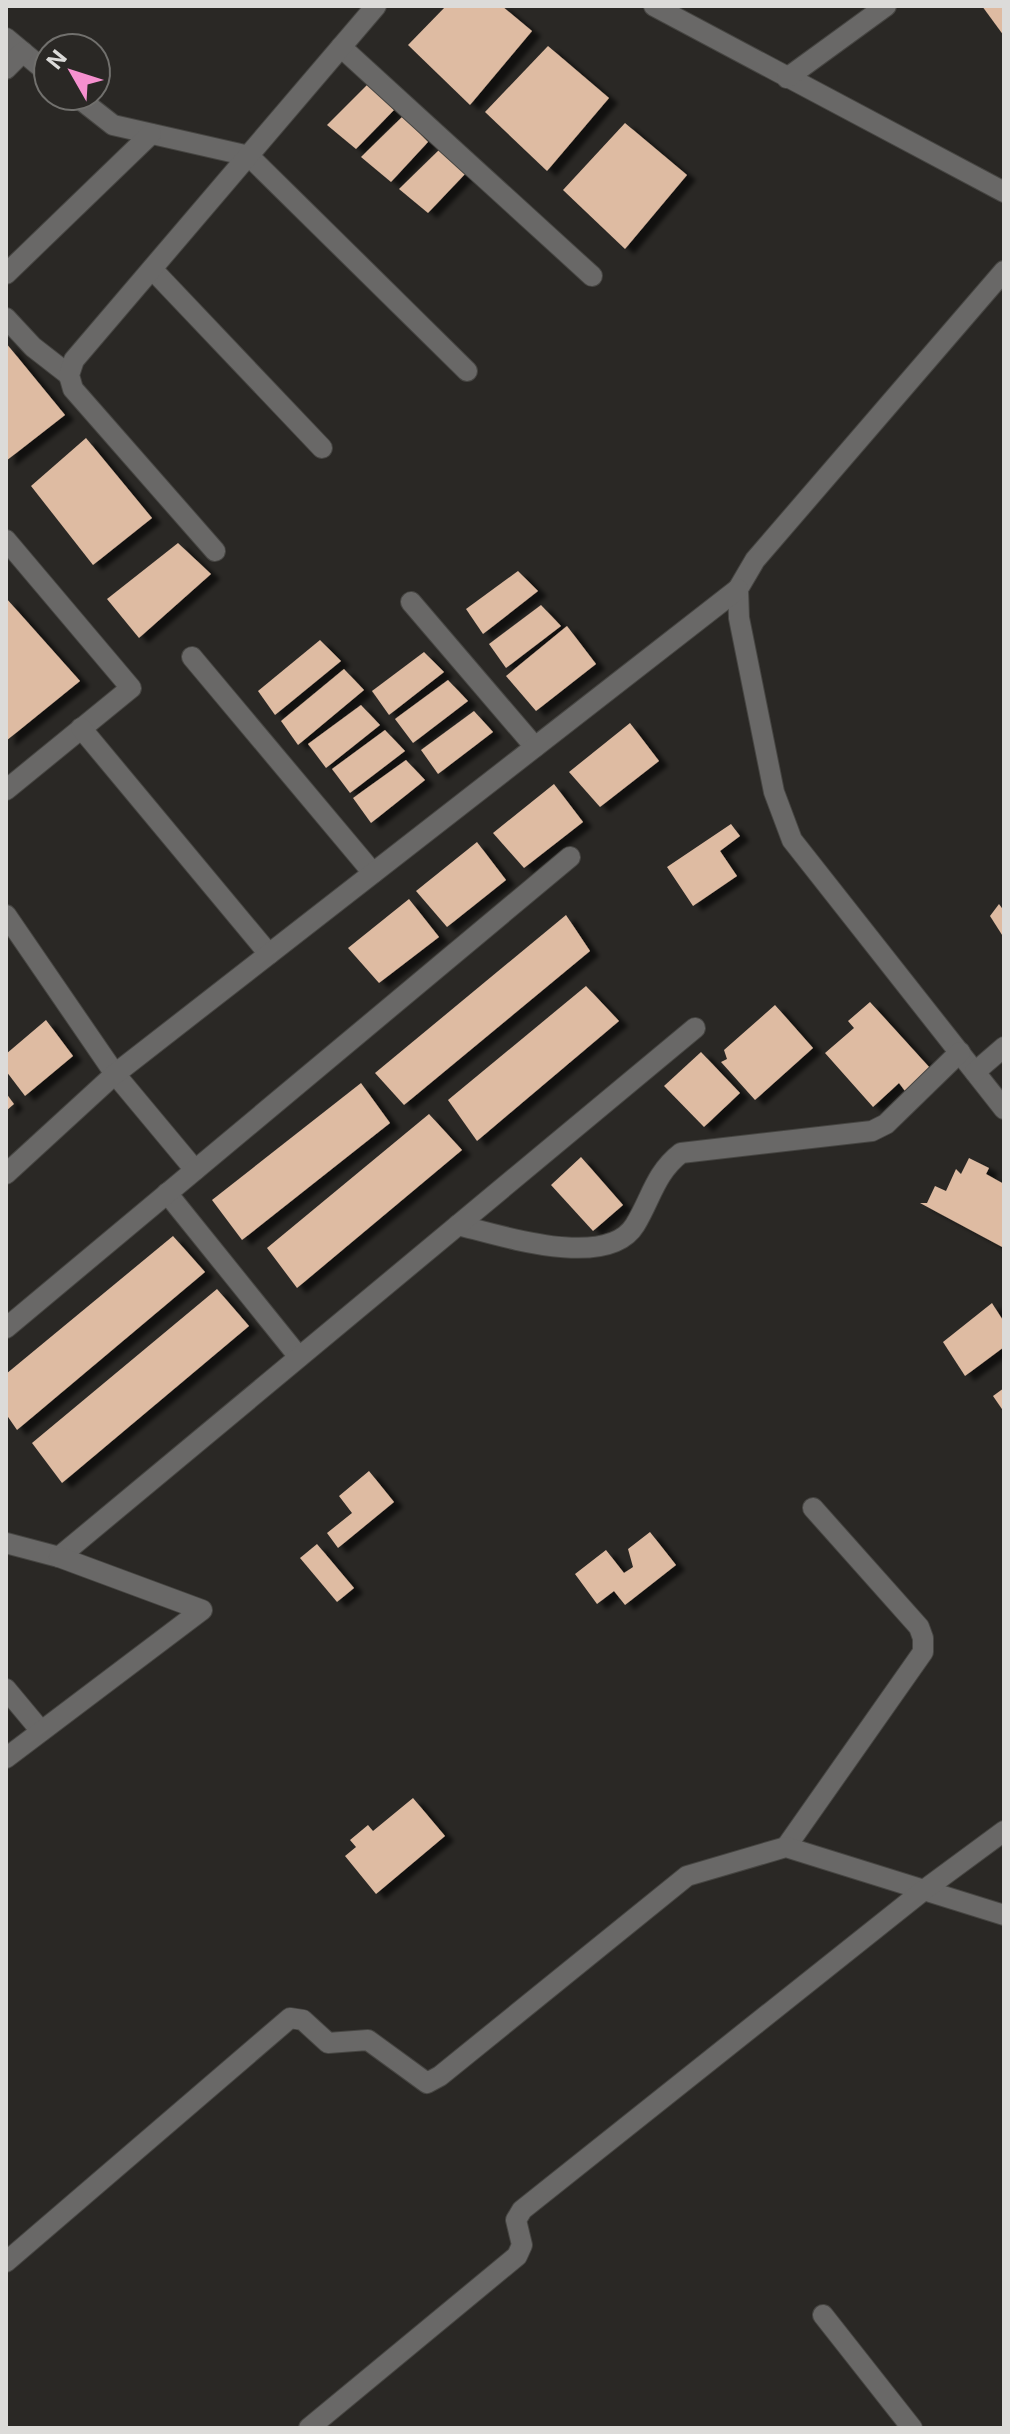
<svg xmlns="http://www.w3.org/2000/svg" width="1010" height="2434" font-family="Inter,sans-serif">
  <defs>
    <filter id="shadow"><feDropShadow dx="9" dy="5" stdDeviation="2" flood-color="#0009"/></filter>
  </defs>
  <rect width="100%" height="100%" fill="#2a2825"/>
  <g fill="#debba2" filter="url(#shadow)">
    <path d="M446 6H502L532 31 470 105 408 45Z"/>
    <path d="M982 6H1004V36Z"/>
    <path d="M548 46 609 98 547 171 485 112Z"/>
    <path d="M368 84 394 110 356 149 327 125Z"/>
    <path d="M403 116 428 142 391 182 361 157Z"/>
    <path d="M625 123 687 175 625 249 563 190Z"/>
    <path d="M441 148 466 173 428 213 399 189Z"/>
    <path d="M6 343 65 415 6 461Z"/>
    <path d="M86 438 152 518 93 565 31 486Z"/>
    <path d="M178 543 211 574 139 638 107 599Z"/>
    <path d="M518 571 538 591 483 634 466 609Z"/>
    <path d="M6 598 80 681 6 741Z"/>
    <path d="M541 605 561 626 506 668 489 644Z"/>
    <path d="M567 626 596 664 536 711 506 676Z"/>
    <path d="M320 640 341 661 275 715 258 691Z"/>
    <path d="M424 652 444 672 389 715 372 691Z"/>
    <path d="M344 669 364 690 298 745 281 721Z"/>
    <path d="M448 680 468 701 413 743 395 719Z"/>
    <path d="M361 705 380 725 326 768 308 744Z"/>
    <path d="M474 711 493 732 438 774 421 750Z"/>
    <path d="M630 723 659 761 600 807 569 772Z"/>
    <path d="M385 730 405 751 350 793 332 769Z"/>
    <path d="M406 760 425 780 371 823 353 798Z"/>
    <path d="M554 784 583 822 524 868 493 833Z"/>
    <path d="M731 824 740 836 720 851 737 876 693 906 667 867Z"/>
    <path d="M477 842 506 880 447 927 416 891Z"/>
    <path d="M409 899 439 937 379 983 348 948Z"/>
    <path d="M999 904 1004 911V938L990 916Z"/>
    <path d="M566 915 590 951 404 1105 375 1073Z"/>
    <path d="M586 986 619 1021 477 1141 448 1100Z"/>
    <path d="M870 1002 930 1068 905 1091 899 1083 873 1107 825 1053 854 1028 848 1021Z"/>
    <path d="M775 1005 813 1048 755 1100 721 1062 727 1059 724 1050Z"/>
    <path d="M46 1020 73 1056 25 1096 6 1071V1054Z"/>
    <path d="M701 1052 740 1093 704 1127 664 1086Z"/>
    <path d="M361 1083 390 1123 242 1240 212 1200Z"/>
    <path d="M6 1093 14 1104 6 1111Z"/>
    <path d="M429 1114 462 1150 297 1288 267 1248Z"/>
    <path d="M581 1157 623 1205 593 1231 551 1185Z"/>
    <path d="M969 1158 989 1168 986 1174 1004 1184V1248L920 1203H927L935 1186 946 1191 956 1169 961 1174Z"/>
    <path d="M173 1236 205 1272 17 1430 6 1414V1374Z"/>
    <path d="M217 1289 249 1326 62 1483 32 1443Z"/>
    <path d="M992 1303 1004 1322V1347L965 1376 943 1342Z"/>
    <path d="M1004 1388V1412L993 1396Z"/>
    <path d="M369 1471 394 1502 338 1548 327 1533 352 1513 339 1496Z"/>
    <path d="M650 1532 676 1565 625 1605 614 1591 597 1604 575 1574 606 1550 624 1573 633 1567 628 1549Z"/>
    <path d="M317 1544 354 1588 337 1602 300 1558Z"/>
    <path d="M413 1798 445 1836 376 1894 345 1856 356 1847 350 1840 368 1825 373 1831Z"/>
  </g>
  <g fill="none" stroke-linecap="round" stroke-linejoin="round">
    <g stroke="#464542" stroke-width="22">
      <g id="minor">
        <path d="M654 6 1004 192"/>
        <path d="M6 38 48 73"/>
        <path d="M341 47 592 276"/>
        <path d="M6 69 23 52"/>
        <path d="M787 78 886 6"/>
        <path d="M76 96 113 125 249 156 467 371"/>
        <path d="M152 269 322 448"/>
        <path d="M1004 271 755 560 738 589 739 618 774 792 792 840 1004 1109"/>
        <path d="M6 274 151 134"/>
        <path d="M6 318 33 347 69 375"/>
        <path d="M6 540 131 688 6 790"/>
        <path d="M215 551 73 389 69 375 74 360 376 6"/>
        <path d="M411 602 535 747"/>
        <path d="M192 657 373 873"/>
        <path d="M81 728 269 954"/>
        <path d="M6 915 115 1074 195 1170"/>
        <path d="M975 1072 1004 1047"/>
        <path d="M6 1174 115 1074 738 589"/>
        <path d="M167 1193 299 1357"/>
        <path d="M458 1225C499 1235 607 1271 635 1225 651 1199 655 1173 681 1153L872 1131 886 1124 960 1052"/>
        <path d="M6 1328 570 857"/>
        <path d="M6 1543 59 1557 695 1028"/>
        <path d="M6 1689 41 1731"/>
        <path d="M6 1758 202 1610 59 1557"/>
        <path d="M786 1847 923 1652V1638L919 1627 813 1508"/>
        <path d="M6 2262 290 2018 303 2020 328 2043 368 2040 427 2083 440 2076 687 1876 786 1847 1004 1915"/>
        <path d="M823 2315 912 2428"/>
        <path d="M309 2428 517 2256 522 2245 516 2220 522 2210 924 1890 1004 1831"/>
      </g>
    </g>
    <use href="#minor" stroke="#696867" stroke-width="20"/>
  </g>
  <rect width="1010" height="2434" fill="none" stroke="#dcdbd9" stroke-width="16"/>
  <g transform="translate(72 72) rotate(309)"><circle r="38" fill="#2a2825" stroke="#71706d" stroke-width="2"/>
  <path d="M0-6L14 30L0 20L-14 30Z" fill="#f690cf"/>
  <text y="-12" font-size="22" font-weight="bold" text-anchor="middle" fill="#dcdbd9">N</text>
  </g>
</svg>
